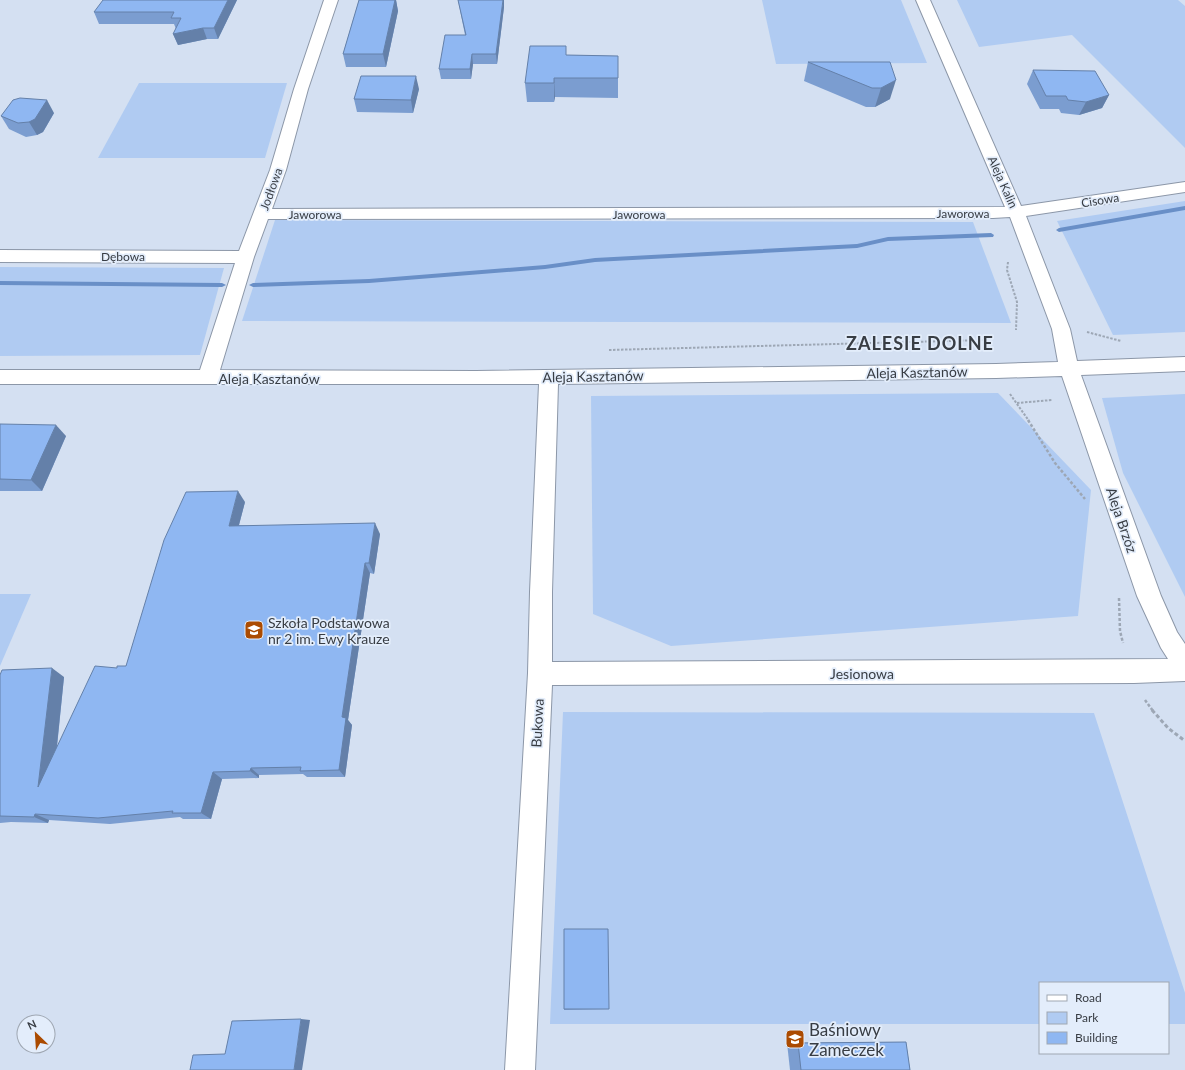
<svg xmlns="http://www.w3.org/2000/svg" width="1185" height="1070" font-family="Lato,sans-serif">
  <rect width="100%" height="100%" fill="#d4e0f2"/>
  <g fill="#b0cbf2">
    <path d="M762 0H901L927 63 776 64Z"/>
    <path d="M957 0H1178L1185 6V148L1072 35 979 47Z"/>
    <path d="M139 83H287L265 158H98Z"/>
    <path d="M1185 201V332L1113 335 1057 221Z"/>
    <path d="M275 220 973 222 1011 323 242 321Z"/>
    <path d="M0 267 224 268 200 355 0 356Z"/>
    <path d="M998 393 1091 490 1078 616 671 646 593 614 591 396Z"/>
    <path d="M1185 394V597L1123 473 1102 398Z"/>
    <path d="M0 594H31L0 666Z"/>
    <path d="M563 712 1094 713 1185 993V1024H1168V983H1040V1024H550Z"/>
  </g>
  <g fill="none" stroke-linecap="round" stroke-linejoin="round">
    <g fill="#698fc7" fill-rule="evenodd">
      <path d="M1185 206V210L1059 232 1056 230 1059 228Z"/>
      <path d="M991 233 994 235 993 237 888 241 857 248 595 262 545 269 369 283 253 287 249 285 253 283 369 279 545 265 595 258 857 244 888 237Z"/>
      <path d="M0 281 222 283 226 285 222 287 0 285Z"/>
    </g>
    <g stroke="#8c97a8" stroke-width="2">
      <path id="street" d="M324 0H338L308 89 286 170 272 209 1005 207 916 0H930L1021 206 1185 182V192L1026 216 1070 329 1077 361 1185 357V371L1081 375 1161 596 1177 632 1185 644V681L1134 683 552 685 535 1070H505L528 673 530 592 539 384H0V370H200L235 263 0 262V250L239 251 270 170 294 89ZM1010 217 1052 329 1058 362 996 364 476 371 220 370 254 257 268 219 993 218ZM1062 376 1137 596 1161 648 1168 659 552 662V592L558 384 996 378Z"/>
    </g>
    <g stroke="#9da7b5" stroke-width="2" stroke-dasharray="2.5 1.5" stroke-linecap="butt">
      <path d="M1008 262 1007 270 1017 302 1016 330"/>
      <path d="M1087 332 1121 341"/>
      <path d="M609 350 986 340 988 347"/>
      <path d="M1010 394 1029 421"/>
      <path d="M1017 403 1052 400"/>
    </g>
    <g stroke="#9da7b5" stroke-width="2.5" stroke-dasharray="3 2" stroke-linecap="butt">
      <path d="M1028 420 1055 463 1085 499"/>
      <path d="M1119 598 1120 631 1123 643"/>
      <path d="M1145 700 1153 711"/>
    </g>
    <path stroke="#9da7b5" stroke-width="3" stroke-dasharray="4 2.5" stroke-linecap="butt" d="M1152 710 1168 728 1185 741"/>
    <use href="#street" fill="#fff" fill-rule="evenodd"/>
  </g>
  <g fill="#7b9dd0">
    <path d="M237 0 218 39H207L178 45 173 34 176 29 174 24H99L94 12Z"/>
    <path d="M359 0H396L398 11 386 67H346L343 54Z"/>
    <path d="M458 0 504 7 497 64H473L471 79H441L439 69 465 35Z"/>
    <path d="M566 46V55L618 56V98L555 97 554 102H527L525 83Z"/>
    <path d="M808 62H890V99L875 107H866L804 81Z"/>
    <path d="M1033 70 1109 95 1102 108 1079 115 1061 113 1059 109H1040L1027 84Z"/>
    <path d="M419 89 413 113 357 112 354 99Z"/>
    <path d="M54 113 43 132 37 135 26 137 9 129 1 116Z"/>
    <path d="M0 424 66 436 42 491H0Z"/>
    <path d="M245 502 239 525 380 534 374 574 370 573 348 720 352 725 345 777H307L303 774 259 775V778L222 779 211 819H183L180 817 110 824 49 820 48 823 11 822 0 823V675L64 677 57 747 117 668 126 666Z"/>
    <path d="M564 1009H609L564 1010Z"/>
    <path d="M906 1042 910 1070H790L787 1043Z"/>
  </g>
  <g fill="#6480a9">
    <path d="M228 0H237L218 39 214 28Z"/>
    <path d="M395 0H396L398 11 386 67 383 54Z"/>
    <path d="M503 0H504V7L497 64 496 54Z"/>
    <path d="M203 28 207 39 178 45 173 34Z"/>
    <path d="M472 54 473 64 471 79 470 69Z"/>
    <path d="M416 76 419 89 413 113 411 100Z"/>
    <path d="M554 78 555 97 554 102Z"/>
    <path d="M896 80 890 99 875 107 881 88Z"/>
    <path d="M1109 95 1102 108 1079 115 1086 102Z"/>
    <path d="M47 100 54 113 43 132 37 135 29 122Z"/>
    <path d="M56 425 66 436 42 491 31 480Z"/>
    <path d="M238 491 245 502 236 536 229 526Z"/>
    <path d="M375 523 380 534 374 574 369 563Z"/>
    <path d="M365 563 370 573 348 720 352 725 345 777 339 770 342 717Z"/>
    <path d="M52 668 64 677 52 793 38 787Z"/>
    <path d="M251 768 259 775V778L250 771Z"/>
    <path d="M213 772 222 779 211 819 201 813Z"/>
    <path d="M35 814 49 820 48 823 34 817Z"/>
    <path d="M301 1019 310 1020 302 1070H294Z"/>
  </g>
  <g fill="#8fb7f2" stroke="#6480a9">
    <path d="M103 0H228L214 28H203L173 34 181 18H171L174 12H94Z"/>
    <path d="M359 0H395L383 54H343Z"/>
    <path d="M458 0H503L496 54H472L470 69H439L445 35H466Z"/>
    <path d="M530 46H566V55L618 56V78H554V83H525Z"/>
    <path d="M808 62H890L896 80 881 88H872Z"/>
    <path d="M1033 70 1095 71 1109 95 1086 102 1068 100 1066 96H1046Z"/>
    <path d="M361 76H416L411 100 354 99Z"/>
    <path d="M20 98 47 100 35 119 29 122 18 123 1 116 13 100Z"/>
    <path d="M0 424 56 425 31 480 0 479Z"/>
    <path d="M238 491 229 526 375 523 369 563H365L342 717 346 718 339 770 300 771 301 767 251 768 250 771 213 772 201 813H172L173 811 98 818 35 814 34 817 0 816V675L2 670 52 668 38 787 95 666 117 668V666H126L164 540 186 492Z"/>
    <path d="M564 929H608L609 1009H564Z"/>
    <path d="M301 1019 294 1070H190L193 1055 225 1054 232 1021Z"/>
    <path d="M906 1042 910 1070H801L798 1043Z"/>
  </g>
  <defs>
    <g id="school-square" transform="scale(1)"><rect x="-9" y="-9" width="18" height="18" rx="4" fill="#ab4b01" stroke="#e3edfb"/><path d="M0-5L7-2L0 1L-7-2ZM-4 1L0 2.5L4 1V4Q0 6-4 4Z" fill="#fff"/></g>
  </defs>
  <g fill-rule="evenodd">
    <use href="#school-square" x="254" y="630"/>
    <use href="#school-square" x="795" y="1039"/>
  </g>
  <g text-anchor="middle" dominant-baseline="central" stroke-width="3.5" stroke-linejoin="round" paint-order="stroke">
    <g font-size="12" fill="#383d44" stroke="#e3edfb">
      <text transform="translate(1003 182) rotate(66)">Aleja Kalin</text>
      <text transform="translate(271 189) rotate(-70)">Jodłowa</text>
      <text transform="translate(1100 200) rotate(-9)">Cisowa</text>
      <text x="963" y="213">Jaworowa</text>
      <text x="315" y="214">Jaworowa</text>
      <text x="639" y="214">Jaworowa</text>
      <text x="123" y="256">Dębowa</text>
    </g>
    <g font-size="14" fill="#383d44" stroke="#e3edfb">
      <text transform="translate(917 372) rotate(-1)">Aleja Kasztanów</text>
      <text transform="translate(593 376) rotate(-1)">Aleja Kasztanów</text>
      <text x="269" y="378">Aleja Kasztanów</text>
      <text transform="translate(1122 520) rotate(71)">Aleja Brzóz</text>
      <text x="862" y="673">Jesionowa</text>
      <text transform="translate(537 723) rotate(-87)">Bukowa</text>
    </g>
    <g font-size="14" fill="#383d44" stroke="#e3edfb" text-anchor="start">
      <text x="268" y="622">Szkoła Podstawowa<tspan x="268" dy="16">nr 2 im. Ewy Krauze</tspan></text>
    </g>
    <g font-size="17" fill="#383d44" stroke="#e3edfb" text-anchor="start">
      <text x="809" y="1029">Baśniowy<tspan x="809" dy="20">Zameczek</tspan></text>
    </g>
    <g font-size="18" font-weight="bold" letter-spacing="1" fill="#383d44" stroke="#e3edfb">
      <text x="920" y="343">ZALESIE DOLNE</text>
    </g>
  </g>
  <rect x="1039" y="982" width="130" height="72" fill="#e3edfb" stroke="#9fa7b2"/>
  <rect x="1047" y="995" width="20" height="6" fill="#ffffff" stroke="#9fa7b2"/>
  <text x="1075" y="1002" font-size="12" fill="#383d44">Road</text>
  <rect x="1047" y="1012" width="20" height="12" fill="#b0cbf2" stroke="#9fa7b2"/>
  <text x="1075" y="1022" font-size="12" fill="#383d44">Park</text>
  <rect x="1047" y="1032" width="20" height="12" fill="#8fb7f2" stroke="#9fa7b2"/>
  <text x="1075" y="1042" font-size="12" fill="#383d44">Building</text>
  <g transform="translate(36 1034) rotate(335)"><circle r="19" fill="#e3edfb" stroke="#9fa7b2"/>
  <path d="M0-3L7 15L0 10L-7 15Z" fill="#ab4b01"/>
  <text y="-6" font-size="11" font-weight="bold" text-anchor="middle" fill="#383d44">N</text>
  </g>
</svg>
